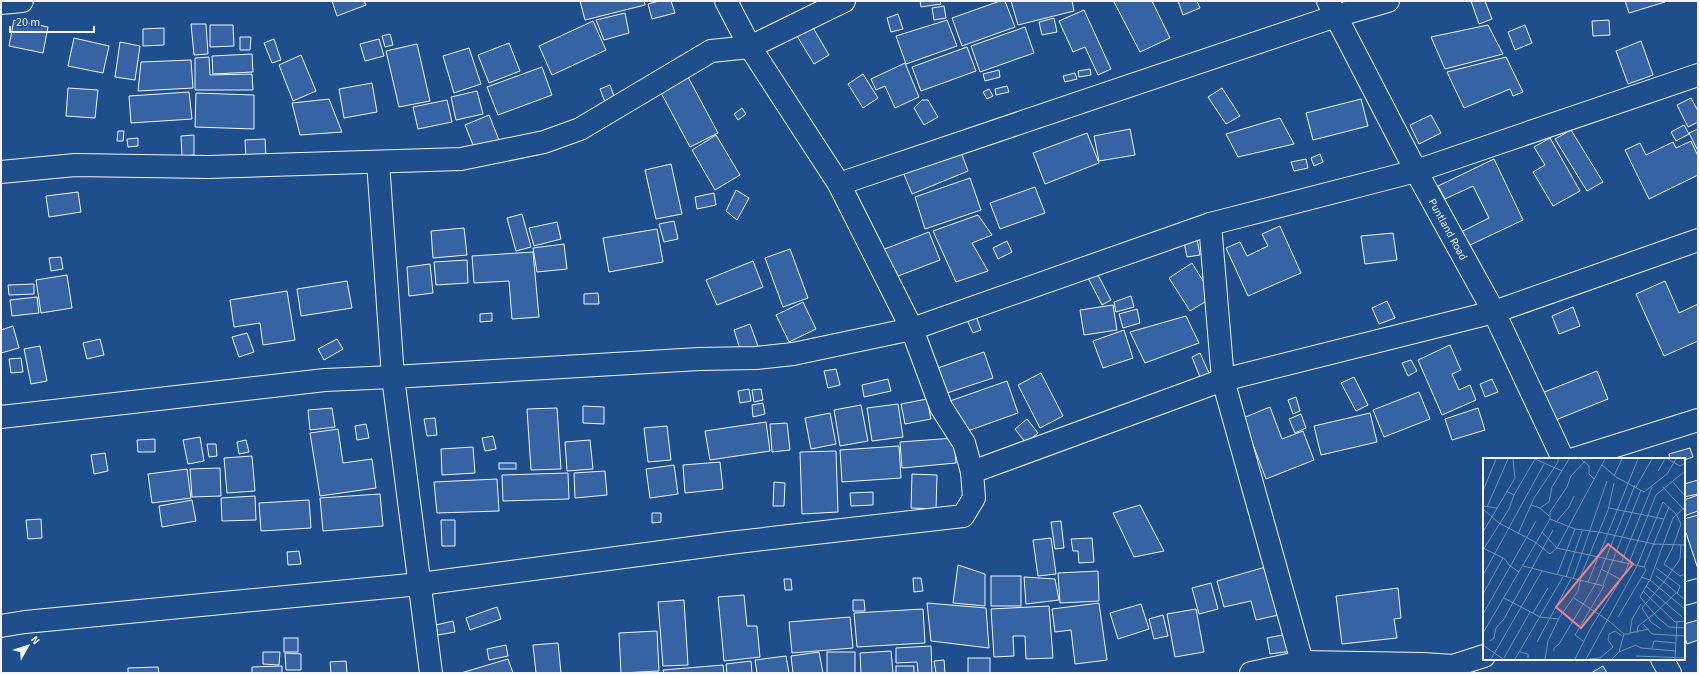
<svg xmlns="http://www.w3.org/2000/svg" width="1699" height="674" font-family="'Source Sans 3',sans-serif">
  <rect width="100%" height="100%" fill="#1f4e8c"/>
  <g fill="#3563a3" stroke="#f2f6ff">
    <path d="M332 1H364L366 5 337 16Z"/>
    <path d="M580 1H644L645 5 585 20Z"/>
    <path d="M659 1H671L675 13 652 19 648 4Z"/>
    <path d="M920 1H940L941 4 921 7Z"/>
    <path d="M1000 1H1005L1015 27 962 46 952 18Z"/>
    <path d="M1011 1H1072L1074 11 1018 25Z"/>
    <path d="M1117 1H1152L1170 38 1140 52 1114 2Z"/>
    <path d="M1178 1H1197L1200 8 1183 15Z"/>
    <path d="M1471 1H1485L1492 19 1479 24Z"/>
    <path d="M1625 1H1664L1665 2 1629 13Z"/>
    <path d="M944 6 946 18 934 20 932 8Z"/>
    <path d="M1084 10 1111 69 1098 75 1085 47 1073 52 1059 21Z"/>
    <path d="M625 13 629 33 604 40 596 20Z"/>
    <path d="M898 14 903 29 891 32 887 18Z"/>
    <path d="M1054 18 1057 32 1042 35 1039 22Z"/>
    <path d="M14 20 48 27 43 53 9 46Z"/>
    <path d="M947 20 957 46 906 64 896 36Z"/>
    <path d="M1609 20 1610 35 1593 36 1592 21Z"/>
    <path d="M593 21 606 50 552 75 539 46Z"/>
    <path d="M191 24H206L208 54 194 55Z"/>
    <path d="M210 25H233L234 46 210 47Z"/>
    <path d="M1488 25 1503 54 1445 69 1431 37Z"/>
    <path d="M1525 25 1532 43 1515 50 1508 32Z"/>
    <path d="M812 26 829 55 814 64 797 36Z"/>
    <path d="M1025 27 1034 53 980 72 971 46Z"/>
    <path d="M164 28V45L143 46V29Z"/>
    <path d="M390 34 393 45 385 47 382 36Z"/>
    <path d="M240 37H251L250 50H240Z"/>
    <path d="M74 38 109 46 103 73 68 66Z"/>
    <path d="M274 39 281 60 272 63 264 43Z"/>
    <path d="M379 39 384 56 365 61 360 44Z"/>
    <path d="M1641 41 1653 75 1628 84 1616 51Z"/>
    <path d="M120 42 140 46 135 80 115 77Z"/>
    <path d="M509 43 520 71 489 83 478 55Z"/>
    <path d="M417 44 430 101 399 107 386 51Z"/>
    <path d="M967 47 976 71 921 91 912 67Z"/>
    <path d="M469 48 481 84 454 93 443 56Z"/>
    <path d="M252 54 253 72 213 74 212 56Z"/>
    <path d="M301 55 316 91 293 101 279 65Z"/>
    <path d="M209 57 210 75 252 74 253 90H195V58Z"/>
    <path d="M1506 57 1523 92 1513 96 1510 89 1464 108 1447 72Z"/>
    <path d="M191 60 193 88 138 91 141 62Z"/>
    <path d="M905 63 919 97 895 108 885 86 876 90 871 79Z"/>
    <path d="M542 67 552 95 498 115 487 87Z"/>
    <path d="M1090 69 1091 75 1079 77 1078 71Z"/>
    <path d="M999 70 1000 77 985 81 983 74Z"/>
    <path d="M1075 73 1077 79 1065 82 1063 76Z"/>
    <path d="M863 74 878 98 863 108 848 84Z"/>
    <path d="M688 77 718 133 690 147 660 91Z"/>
    <path d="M372 83 377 112 344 118 339 89Z"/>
    <path d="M610 85 615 99 605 102 600 89Z"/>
    <path d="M1007 86 1009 92 996 95 995 89Z"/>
    <path d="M68 88 98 90 95 118 66 116Z"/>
    <path d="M1222 88 1240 116 1226 124 1208 97Z"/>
    <path d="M989 89 993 96 987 99 983 92Z"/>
    <path d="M477 91 483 114 456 120 451 97Z"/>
    <path d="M189 92 192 119 131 123 129 96Z"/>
    <path d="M196 93 254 95V129L195 127Z"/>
    <path d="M1691 98 1698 111V122L1688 127 1677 105Z"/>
    <path d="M329 99 342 132 300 135 292 103Z"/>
    <path d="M1361 99 1368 126 1313 140 1306 113Z"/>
    <path d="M447 100 452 122 418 129 413 107Z"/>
    <path d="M922 100H928L938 117 924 125 914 108Z"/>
    <path d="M742 108 746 114 738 120 734 114Z"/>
    <path d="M489 115 501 145 477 155 465 125Z"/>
    <path d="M1431 115 1441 133 1419 144 1410 125Z"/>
    <path d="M1280 118 1294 144 1238 157 1226 134Z"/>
    <path d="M1684 125 1689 134 1676 141 1671 132Z"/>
    <path d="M1130 129 1135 155 1099 161 1094 136Z"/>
    <path d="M1698 129V151L1689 133Z"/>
    <path d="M1571 130 1603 182 1587 191 1555 139Z"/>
    <path d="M118 131H124L123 141H117Z"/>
    <path d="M1087 133 1099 163 1045 184 1033 153Z"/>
    <path d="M194 135V155L182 156 181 136Z"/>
    <path d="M716 135 740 175 715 190 692 150Z"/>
    <path d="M138 138V146L128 147 127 139Z"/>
    <path d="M1550 138 1580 191 1553 206 1533 172 1545 165 1534 147Z"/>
    <path d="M265 139 266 157 246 158 245 140Z"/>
    <path d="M1691 141 1698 156V175L1649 199 1625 150 1640 143 1646 155 1673 142 1676 148Z"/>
    <path d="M958 144 968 171 912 194 901 167Z"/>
    <path d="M1320 154 1323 162 1314 166 1311 158Z"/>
    <path d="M1306 159 1308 168 1294 171 1291 162Z"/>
    <path d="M1494 159 1523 220 1468 246 1461 232 1489 218 1473 186 1445 199 1438 186Z"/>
    <path d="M671 164 682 214 656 219 645 170Z"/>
    <path d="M970 178 981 210 925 229 915 197Z"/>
    <path d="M1035 187 1045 213 1000 229 990 203Z"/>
    <path d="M736 190 749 198 737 220 726 211Z"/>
    <path d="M78 192 81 212 49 217 46 196Z"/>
    <path d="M714 193 716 205 697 209 695 197Z"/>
    <path d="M522 214 531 247 516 251 507 218Z"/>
    <path d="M978 215 992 235 972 243 988 271 956 282 933 231Z"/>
    <path d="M674 221 678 239 664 242 659 224Z"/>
    <path d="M557 222 561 239 534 246 529 228Z"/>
    <path d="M1280 226 1301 273 1248 296 1226 248 1240 242 1247 256 1268 246 1262 234Z"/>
    <path d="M464 228 467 255 433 258 431 231Z"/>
    <path d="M657 229 663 262 609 272 603 238Z"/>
    <path d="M929 232 940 260 880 283 869 255Z"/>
    <path d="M1393 233 1397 260 1365 264 1361 236Z"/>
    <path d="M1197 239 1200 255 1187 257 1184 242Z"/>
    <path d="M1007 241 1012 252 998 259 993 248Z"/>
    <path d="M564 244 567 269 537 272 533 248Z"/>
    <path d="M790 249 808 298 783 307 765 258Z"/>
    <path d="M533 252 539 317 512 319 509 281 474 283 472 256Z"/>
    <path d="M61 257 63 269 51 271 49 258Z"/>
    <path d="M467 260 468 283 436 285 434 262Z"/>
    <path d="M753 261 763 287 717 305 706 280Z"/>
    <path d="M1192 263 1213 297 1190 311 1169 278Z"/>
    <path d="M430 264 433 293 409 296 407 267Z"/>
    <path d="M1096 271 1111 300 1102 305 1087 276Z"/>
    <path d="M67 275 72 308 41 313 36 280Z"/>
    <path d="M347 281 352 308 301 316 297 289Z"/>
    <path d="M1665 281 1679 313 1698 304V341L1664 356 1636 294Z"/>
    <path d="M34 284V294L9 295 8 285Z"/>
    <path d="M287 291 295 340 263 345 260 323 234 327 230 300Z"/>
    <path d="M598 293 599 304H584V294Z"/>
    <path d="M1131 296 1134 307 1116 312 1114 302Z"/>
    <path d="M37 297 39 313 12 316 10 300Z"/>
    <path d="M1387 301 1395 318 1379 324 1372 308Z"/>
    <path d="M803 302 816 329 789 342 776 315Z"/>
    <path d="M1113 305 1117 330 1084 335 1080 310Z"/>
    <path d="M1573 307 1580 326 1559 334 1552 316Z"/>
    <path d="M1137 309 1140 323 1123 328 1119 314Z"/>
    <path d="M492 313V321L480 322V314Z"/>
    <path d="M976 316 981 330 973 333 967 320Z"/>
    <path d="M1186 316 1199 343 1145 363 1130 332Z"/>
    <path d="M750 324 759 349 742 355 734 330Z"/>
    <path d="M13 326 19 348 1 353V330Z"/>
    <path d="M1124 330 1133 358 1103 368 1093 341Z"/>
    <path d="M247 333 254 352 239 357 232 337Z"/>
    <path d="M100 339 104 355 87 359 83 343Z"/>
    <path d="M337 339 343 349 324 360 318 349Z"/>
    <path d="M1450 345 1461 370 1452 374 1459 390 1470 385 1476 400 1442 415 1418 360Z"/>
    <path d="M40 346 47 381 31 384 24 349Z"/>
    <path d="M984 352 993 378 944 394 935 369Z"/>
    <path d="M1200 353 1209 373 1200 377 1192 357Z"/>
    <path d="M21 358 23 372 11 373 9 359Z"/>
    <path d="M1411 360 1417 371 1408 376 1402 363Z"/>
    <path d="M836 369 840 385 828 388 824 371Z"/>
    <path d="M1597 371 1608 399 1553 421 1542 393Z"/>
    <path d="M1041 373 1063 416 1040 428 1018 385Z"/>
    <path d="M1354 377 1368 405 1356 411 1341 383Z"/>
    <path d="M888 379 891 391 864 397 862 385Z"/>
    <path d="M1492 379 1498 392 1485 397 1480 384Z"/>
    <path d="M1007 381 1018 413 962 433 950 401Z"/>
    <path d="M749 389 751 401 740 403 738 391Z"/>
    <path d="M761 389 763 400 754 402 752 390Z"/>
    <path d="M1419 392 1430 419 1384 437 1373 410Z"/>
    <path d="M1296 397 1300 411 1293 414 1288 400Z"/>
    <path d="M927 399 931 419 905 424 901 404Z"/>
    <path d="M763 403 765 414 753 417 752 405Z"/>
    <path d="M898 404 903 437 872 441 867 408Z"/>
    <path d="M861 405 868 441 840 446 834 410Z"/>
    <path d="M583 406 604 407V424L583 423Z"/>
    <path d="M1270 407 1282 439 1303 431 1314 460 1266 479 1243 418Z"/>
    <path d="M332 408 335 427 310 430 308 410Z"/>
    <path d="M557 408 561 469 531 470 527 409Z"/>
    <path d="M1478 408 1485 430 1452 440 1445 419Z"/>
    <path d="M830 413 836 444 811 449 805 418Z"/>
    <path d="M1370 413 1377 442 1321 455 1314 426Z"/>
    <path d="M1301 414 1306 428 1295 433 1289 419Z"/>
    <path d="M435 418 437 435 427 436 424 419Z"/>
    <path d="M1027 419 1038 433 1026 443 1015 429Z"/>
    <path d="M766 422 770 451 710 460 705 431Z"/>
    <path d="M787 423 790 450 772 452 770 424Z"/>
    <path d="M366 424 369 438 357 440 355 426Z"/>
    <path d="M667 426 671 460 648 462 644 428Z"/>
    <path d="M338 429 343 463 372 459 376 488 320 496 310 433Z"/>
    <path d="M493 436 496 449 485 451 482 438Z"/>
    <path d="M200 437 204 461 188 464 183 440Z"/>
    <path d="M954 438 956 463 902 468 900 442Z"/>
    <path d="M155 439V452H138L137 440Z"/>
    <path d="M246 440 249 452 239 454 237 442Z"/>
    <path d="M590 440 593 469 567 471 565 442Z"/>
    <path d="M207 444H216L217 456 209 457Z"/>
    <path d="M899 446 901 478 842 482 840 450Z"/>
    <path d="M473 447 475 473 442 475 441 449Z"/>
    <path d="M1690 448 1693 457 1684 460 1670 459 1669 454Z"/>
    <path d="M836 451 838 512 802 514 800 452Z"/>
    <path d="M105 453 108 471 94 474 91 455Z"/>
    <path d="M252 456 255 491 227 493 224 458Z"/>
    <path d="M720 462 723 489 685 493 683 465Z"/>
    <rect x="499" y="463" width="17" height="6"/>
    <path d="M674 465 678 494 650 498 646 469Z"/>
    <path d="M220 468 221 496 192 497 190 469Z"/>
    <path d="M187 469 191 498 152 503 148 474Z"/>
    <path d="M605 471 607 495 575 498 574 473Z"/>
    <path d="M568 473 569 499 503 501 502 475Z"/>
    <path d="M912 474 937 475 936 509 911 508Z"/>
    <path d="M497 479 499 511 437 513 434 482Z"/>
    <path d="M1698 480V494L1684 497V484Z"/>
    <path d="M774 482 785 483 784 506H773Z"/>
    <path d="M873 492V505L851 506 850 493Z"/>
    <path d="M380 494 383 526 323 531 320 498Z"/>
    <path d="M1698 495V511L1684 516V500Z"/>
    <path d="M255 496 256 520 222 521 221 498Z"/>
    <path d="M192 500 196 521 162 527 159 506Z"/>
    <path d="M309 500 311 528 261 531 259 503Z"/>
    <path d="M1140 505 1164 551 1134 557 1113 513Z"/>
    <path d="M652 513H661V522L652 523Z"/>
    <path d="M1698 515V569L1684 527V519Z"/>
    <path d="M41 519 42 538 28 539 26 520Z"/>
    <path d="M441 520H455V546H442Z"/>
    <path d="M1061 521 1064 548 1055 549 1051 522Z"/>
    <path d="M1051 538 1056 574 1038 576 1033 540Z"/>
    <path d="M1092 538 1094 562 1079 563 1078 551H1073L1071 539Z"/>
    <path d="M299 551 301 564 288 565 287 552Z"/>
    <path d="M958 565 985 574V606L953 603Z"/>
    <path d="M1269 566 1283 614 1256 620 1251 601 1224 607 1217 581Z"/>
    <path d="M1098 571 1099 601 1060 603 1058 573Z"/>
    <rect x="991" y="576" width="30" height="30"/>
    <path d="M1024 577 1055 579 1059 600 1026 604Z"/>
    <path d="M913 578H921L923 591 914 592Z"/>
    <path d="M784 579H791L792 590H785Z"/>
    <path d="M1211 583 1218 609 1199 614 1192 588Z"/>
    <path d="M1398 588 1401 618 1394 619 1397 638 1342 644 1336 596Z"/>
    <path d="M744 595 747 626H757L760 657 724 661 718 597Z"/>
    <path d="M684 600 688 665 663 666 658 602Z"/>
    <path d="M853 600H864L865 611H853Z"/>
    <path d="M927 603 986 608 989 648 931 641Z"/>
    <path d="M1099 603 1107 660 1075 664 1071 630 1055 632 1052 609Z"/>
    <path d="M1141 604 1149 629 1118 639 1110 613Z"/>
    <path d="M1049 606 1053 658 1026 659 1025 636H1013L1014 656 994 657 991 609Z"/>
    <path d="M497 607 501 619 470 630 466 618Z"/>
    <path d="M923 609 925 643 857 647 854 613Z"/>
    <path d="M1196 609 1204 652 1175 657 1167 614Z"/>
    <path d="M1163 615 1168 636 1154 639 1149 619Z"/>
    <path d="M850 617 853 648 792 653 789 622Z"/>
    <path d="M1698 620V640L1687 644 1684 635V624Z"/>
    <path d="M453 621 455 632 438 635 436 625Z"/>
    <path d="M657 631 659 671 621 673 619 633Z"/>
    <path d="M1288 634 1292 651 1270 654 1267 638Z"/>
    <rect x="284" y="638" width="14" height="14"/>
    <path d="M558 643 561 673H536L533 645Z"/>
    <path d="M506 645 508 656 489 660 487 649Z"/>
    <path d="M931 646 932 673H918L917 662 896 663V648Z"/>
    <path d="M891 651 893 673H861L860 653Z"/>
    <path d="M263 652H280L279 665 263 664Z"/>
    <path d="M819 652 823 673H793L791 656Z"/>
    <rect x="827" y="652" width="28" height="21"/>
    <path d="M285 653 301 654V670H286Z"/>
    <path d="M786 656 789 673H757L755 660Z"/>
    <rect x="968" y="658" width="22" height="15"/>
    <path d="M508 659 513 673H461Z"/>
    <path d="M944 660 945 673H936L934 661Z"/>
    <path d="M346 661 347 673H331L330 662Z"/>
    <path d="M751 661 752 673H727L726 664Z"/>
    <path d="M723 665 724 673H664L663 670Z"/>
    <path d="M282 666V673H252V667Z"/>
    <rect x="896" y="666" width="18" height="7"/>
    <path d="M1603 666 1607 673H1591Z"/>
    <path d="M158 667 159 673H128V668Z"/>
  </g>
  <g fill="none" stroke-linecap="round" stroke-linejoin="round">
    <g stroke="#f2f6ff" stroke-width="24">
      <g id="minor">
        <path id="s1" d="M1328 1 1416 171 1494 312 1563 459"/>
        <path d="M1 3 22 1"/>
        <path d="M378 162 393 377 431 673"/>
        <path d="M1 172 75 165 208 167 461 159 505 150 544 142 580 129 711 51 750 47 844 1"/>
        <path d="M839 184 1336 16 1388 1"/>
        <path d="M1210 224 1223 380 1302 662"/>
        <path d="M1 417 325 380 393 377 699 359 756 358 793 354 912 329 1210 224 1416 171 1698 75"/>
        <path d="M1574 459 1698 420"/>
        <path d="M972 472 1223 380 1494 312 1698 240"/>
        <path d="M1684 594 1698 590"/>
        <path d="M1 626 25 622 420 584 729 543 963 516 974 498 972 472 964 443 941 407 912 329 839 184 750 47 726 1"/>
        <path d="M1662 659 1670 673"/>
        <path d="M1251 673 1302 662 1423 664 1453 666 1484 656"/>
      </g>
    </g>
    <use href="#minor" stroke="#1f4e8c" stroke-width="22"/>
  </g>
  <g text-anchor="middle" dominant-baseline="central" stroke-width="3" stroke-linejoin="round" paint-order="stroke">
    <g font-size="11" fill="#f2f6ff" stroke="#1f4e8c">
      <text stroke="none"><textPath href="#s1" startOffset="258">Puntland Road</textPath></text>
    </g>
  </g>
  <g transform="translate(1483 458)">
    <rect width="202" height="202" fill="#1f4e8c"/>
    <path fill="none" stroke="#7391ba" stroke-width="1" d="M52 1 79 13M98 1 106 8V16L111 21M185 1 197 8 202 5M119 7 133 19 161 34 184 16 193 1M175 13 182 1M131 18 139 1M189 23 202 38M153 29 169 1M180 29 202 53M0 33 13 1M31 37 52 1M48 47 57 50 66 58M0 48 14 50M4 49 25 1M57 50 66 44 69 29 86 1M126 50 181 61M0 51 16 65 52 84 67 96 74 90 122 1M67 61V54L84 29 88 18 102 3M74 63 86 49 91 38M0 74 32 20 30 1M59 74 74 90M35 76 51 40 75 4V1M0 90 22 101 26 107 36 114M74 90 161 109M0 92 26 51 31 37 23 33M138 105 169 29M40 108 121 128 92 177 100 183M173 110 197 128 194 136M118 111 137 121M0 117 61 6M74 117 92 71M173 118 181 124 197 101 198 87M83 119 99 73M158 119 167 122 190 60 202 49M90 121 124 23M167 122 202 151M166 123 157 139 175 160 186 169 202 170M105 124 155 1M120 127 158 32M163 128 199 159M160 133 192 164 202 163M0 136 20 100M21 140 57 159 76 161M91 140 126 163 141 176M158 146 149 161 147 175 166 171M50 155 65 130M0 156 53 63M135 159 163 112 161 109 186 49M160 166 169 176 202 178M178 171 168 164 159 150 181 124 202 142M0 175 67 61 92 71 116 74 171 86 202 87M154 175 155 168 171 156 193 135M7 183 11 180 13 170 21 161 70 72M54 184 88 121M0 187 20 201M169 190 171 183 193 185M71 193V190L76 186 113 125 152 27M37 194 45 196V200M136 194 153 187 158 190 193 193M153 198 202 200M21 200 47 154M8 201 59 113M32 201 80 119M62 201 65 183 76 160 95 133 99 115 125 52 131 25M92 201 107 171 142 115 173 37 202 13M103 201 154 108 180 44 193 56 198 66 189 91 181 106 197 118 202 116M106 201 117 200 130 189 125 182 126 176 132 173 139 178M129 201 136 194 141 176H147M192 201 194 164"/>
    <path fill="#e38589" fill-opacity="0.15" stroke="#e38589" stroke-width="2" d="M125 86 150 106 98 170 73 149Z"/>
    <rect width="202" height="202" fill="none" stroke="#f2f6ff" stroke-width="2"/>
  </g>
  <rect width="1699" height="674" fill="none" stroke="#f2f6ff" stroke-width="4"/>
  <g transform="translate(28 646) rotate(51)" stroke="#1f4e8c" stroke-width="3" paint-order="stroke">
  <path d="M0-3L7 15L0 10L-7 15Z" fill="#f2f6ff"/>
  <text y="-6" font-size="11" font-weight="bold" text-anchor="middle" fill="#f2f6ff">N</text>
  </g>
  <path d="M10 26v6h84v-6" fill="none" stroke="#f2f6ff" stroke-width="2"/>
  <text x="16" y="26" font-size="12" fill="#f2f6ff" stroke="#1f4e8c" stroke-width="3" paint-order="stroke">20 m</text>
</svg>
